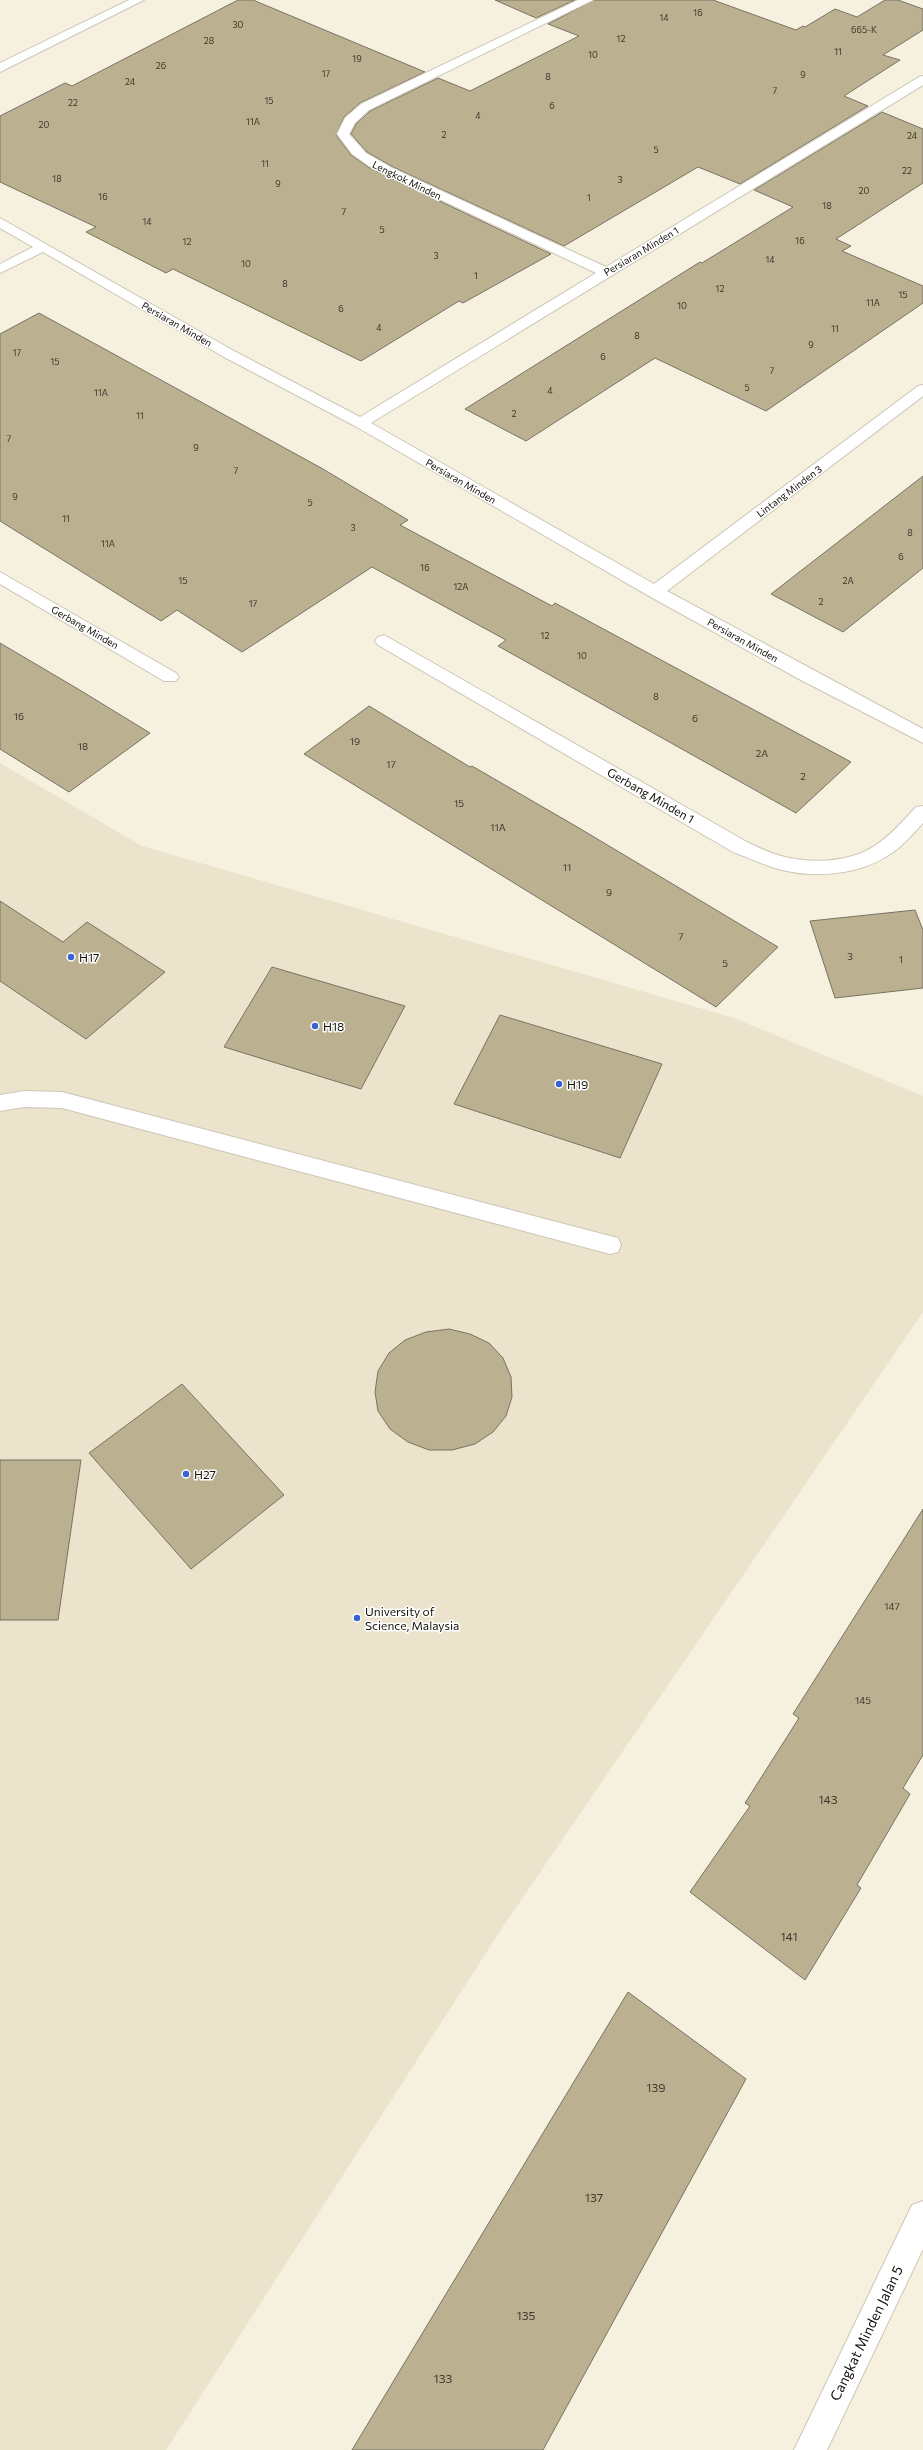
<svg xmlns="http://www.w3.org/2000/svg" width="923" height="2450" font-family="Commissioner,sans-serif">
  <rect width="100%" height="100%" fill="#f6f0df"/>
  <path fill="#ebe3cb" d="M0 763 142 846 734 1018 923 1096V1312L504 1925 166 2450H0Z"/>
  <g fill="#bbb090" stroke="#787365">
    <path d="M238 0H253L425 72 360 103 344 117 336 135 351 155 368 167 551 254 463 303 459 301 361 361 173 269 166 273 86 232 96 227 0 182V116L65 83 72 86Z"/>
    <path d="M495 0H575L536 18Z"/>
    <path d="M594 0H713L796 30 803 26 805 27 835 9 857 17 885 0H898L923 9V30L883 55 900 60 844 96 868 106 740 184 698 167 564 246 393 167 367 152 351 134 356 124 370 111 438 78 470 91 579 36 548 24Z"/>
    <path d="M882 112 923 129V183L836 239 851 246 842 251 923 286V303L766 411 655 358 526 441 465 409 700 262 702 263 793 207 754 190Z"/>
    <path d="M39 313 323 469 408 520 400 525 552 606 555 603 851 762 796 813 498 646 506 640 372 567 242 652 177 610 161 621 0 521V334Z"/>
    <path d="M923 476V568L843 632 771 594Z"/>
    <path d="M0 643 78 689 150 733 69 792 0 749Z"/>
    <path d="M369 706 470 767 472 766 579 828 778 947 716 1007 304 754Z"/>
    <path d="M0 901 63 942 87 922 165 972 86 1039 0 981Z"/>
    <path d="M915 910 923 930V988L835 998 810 921Z"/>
    <path d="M272 967 405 1006 361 1089 224 1047Z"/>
    <path d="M500 1015 662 1064 620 1158 454 1104Z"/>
    <path d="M449 1329 470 1334 489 1343 503 1358 511 1377 512 1397 506 1416 493 1432 475 1444 452 1450H429L408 1442 390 1429 378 1411 375 1392 378 1371 389 1353 405 1340 426 1332Z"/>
    <path d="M182 1384 284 1495 191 1569 89 1453Z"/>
    <path d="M0 1460H81L58 1620H0Z"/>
    <path d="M923 1509V1755L903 1788 910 1794 857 1885 861 1888 805 1980 690 1892 750 1806 745 1803 799 1718 793 1714Z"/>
    <path d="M628 1992 746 2079 543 2450H352Z"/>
  </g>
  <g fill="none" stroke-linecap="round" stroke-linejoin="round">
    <g stroke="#ccc6b6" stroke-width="2">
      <path id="service" d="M24 1091 62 1092 610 1236 618 1238 621 1245 618 1252 610 1254 62 1108 24 1107 0 1111V1095Z"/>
    </g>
    <g stroke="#ccc6b6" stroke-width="2">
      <g id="minor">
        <path d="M129 0H144L0 72V63Z"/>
        <path d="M578 0H593L369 110 355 123 349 134 366 153 392 168 606 267 919 77 923 76V85L371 423 654 584 918 386 923 385V396L667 591 923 729V743L799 679 649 596 355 426 224 357 43 252 0 273V264L33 247 0 228V218L234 351 360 417 596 273 369 166 352 154 337 134 345 118 361 104Z"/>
        <path d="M0 572 176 673 179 677 176 681H164L0 584Z"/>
        <path d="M384 635 747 842C758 847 769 853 781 856 810 864 850 863 876 845 891 835 904 820 916 807L923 806V823C912 835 901 848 887 856 858 875 815 878 782 870 765 866 750 858 733 852L378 645 375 641 378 637Z"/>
        <path d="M923 2201V2249L827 2450H794L912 2205Z"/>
      </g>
    </g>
    <use href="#service" fill="#fff" fill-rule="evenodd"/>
    <use href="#minor" fill="#fff" fill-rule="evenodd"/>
  </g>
  <g fill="#3963d3" stroke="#fff" stroke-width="1.5">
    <circle cx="71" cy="957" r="4"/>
    <circle cx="315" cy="1026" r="4"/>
    <circle cx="559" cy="1084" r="4"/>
    <circle cx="186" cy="1474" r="4"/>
    <circle cx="357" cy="1618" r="4"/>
  </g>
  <g text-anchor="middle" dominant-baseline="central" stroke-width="3" stroke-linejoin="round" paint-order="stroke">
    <g font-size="9" fill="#3d392c">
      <text x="698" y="12">16</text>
      <text x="664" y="17">14</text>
      <text x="238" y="24">30</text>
      <text x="864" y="29">665-K</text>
      <text x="621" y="38">12</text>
      <text x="209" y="40">28</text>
      <text x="838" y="51">11</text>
      <text x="593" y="54">10</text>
      <text x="357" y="58">19</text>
      <text x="161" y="65">26</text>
      <text x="326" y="73">17</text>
      <text x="803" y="74">9</text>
      <text x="548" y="76">8</text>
      <text x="130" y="81">24</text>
      <text x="775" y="90">7</text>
      <text x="269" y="100">15</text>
      <text x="73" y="102">22</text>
      <text x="552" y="105">6</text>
      <text x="478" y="115">4</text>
      <text x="253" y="121">11A</text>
      <text x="44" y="124">20</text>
      <text x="444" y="134">2</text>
      <text x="912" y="135">24</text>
      <text x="656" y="149">5</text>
      <text x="265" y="163">11</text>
      <text x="907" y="170">22</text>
      <text x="57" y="178">18</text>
      <text x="620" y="179">3</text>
      <text x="278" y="183">9</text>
      <text x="864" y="190">20</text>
      <text x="103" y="196">16</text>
      <text x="589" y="197">1</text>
      <text x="827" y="205">18</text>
      <text x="344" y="211">7</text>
      <text x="147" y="221">14</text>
      <text x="382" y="229">5</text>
      <text x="800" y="240">16</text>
      <text x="187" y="241">12</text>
      <text x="436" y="255">3</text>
      <text x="770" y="259">14</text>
      <text x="246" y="263">10</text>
      <text x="476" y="275">1</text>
      <text x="285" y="283">8</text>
      <text x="720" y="288">12</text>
      <text x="903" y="294">15</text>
      <text x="873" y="302">11A</text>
      <text x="682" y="305">10</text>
      <text x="341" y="308">6</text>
      <text x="379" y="327">4</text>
      <text x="835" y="328">11</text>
      <text x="637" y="335">8</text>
      <text x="811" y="344">9</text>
      <text x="17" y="352">17</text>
      <text x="603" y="356">6</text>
      <text x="55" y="361">15</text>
      <text x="772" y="370">7</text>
      <text x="747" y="387">5</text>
      <text x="550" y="390">4</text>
      <text x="101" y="392">11A</text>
      <text x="514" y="413">2</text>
      <text x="140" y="415">11</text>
      <text x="9" y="438">7</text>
      <text x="196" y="447">9</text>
      <text x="236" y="470">7</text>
      <text x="15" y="496">9</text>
      <text x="310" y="502">5</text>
      <text x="66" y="518">11</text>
      <text x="353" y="527">3</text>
      <text x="910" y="532">8</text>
      <text x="108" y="543">11A</text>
      <text x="901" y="556">6</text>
      <text x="425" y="567">16</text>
      <text x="183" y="580">15</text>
      <text x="848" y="580">2A</text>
      <text x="461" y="586">12A</text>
      <text x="821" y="601">2</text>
      <text x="253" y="603">17</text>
      <text x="545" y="635">12</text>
      <text x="582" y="655">10</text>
      <text x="656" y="696">8</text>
    </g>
    <g font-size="10" fill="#13110b" stroke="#fff">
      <text transform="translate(407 180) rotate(26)">Lengkok Minden</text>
      <text transform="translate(641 251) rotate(-31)">Persiaran Minden 1</text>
      <text transform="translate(177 324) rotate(30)">Persiaran Minden</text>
      <text transform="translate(461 481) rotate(30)">Persiaran Minden</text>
      <text transform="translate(789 491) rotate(-37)">Lintang Minden 3</text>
      <text transform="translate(85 627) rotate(30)">Gerbang Minden</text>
      <text transform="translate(743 640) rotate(29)">Persiaran Minden</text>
    </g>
    <g font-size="10" fill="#3d392c">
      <text x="19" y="716">16</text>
      <text x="695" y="718">6</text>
      <text x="355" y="741">19</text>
      <text x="83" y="746">18</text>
      <text x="762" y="753">2A</text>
      <text x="391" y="764">17</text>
      <text x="803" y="776">2</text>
      <text x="459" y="803">15</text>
      <text x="498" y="827">11A</text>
      <text x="567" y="867">11</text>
      <text x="609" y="892">9</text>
      <text x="681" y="936">7</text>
      <text x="850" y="956">3</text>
      <text x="901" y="959">1</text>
      <text x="725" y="963">5</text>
      <text x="892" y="1606">147</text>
      <text x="863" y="1700">145</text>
    </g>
    <g font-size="12" fill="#13110b" stroke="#fff">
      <text transform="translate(651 795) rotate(30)">Gerbang Minden 1</text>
    </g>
    <g font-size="12" fill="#13110b" stroke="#fff" text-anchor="start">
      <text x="79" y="957">H17</text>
      <text x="323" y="1026">H18</text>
      <text x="567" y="1084">H19</text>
      <text x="194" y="1474">H27</text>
      <text x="365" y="1611">University of<tspan x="365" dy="14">Science, Malaysia</tspan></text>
    </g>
    <g font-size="12" fill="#3d392c">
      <text x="828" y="1799">143</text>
      <text x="789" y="1936">141</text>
      <text x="656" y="2087">139</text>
      <text x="594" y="2197">137</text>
      <text x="526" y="2315">135</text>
      <text x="443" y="2378">133</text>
    </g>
    <g font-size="14" fill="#13110b" stroke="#fff">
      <text transform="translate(866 2333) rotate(-64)">Cangkat Minden Jalan 5</text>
    </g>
  </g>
</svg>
